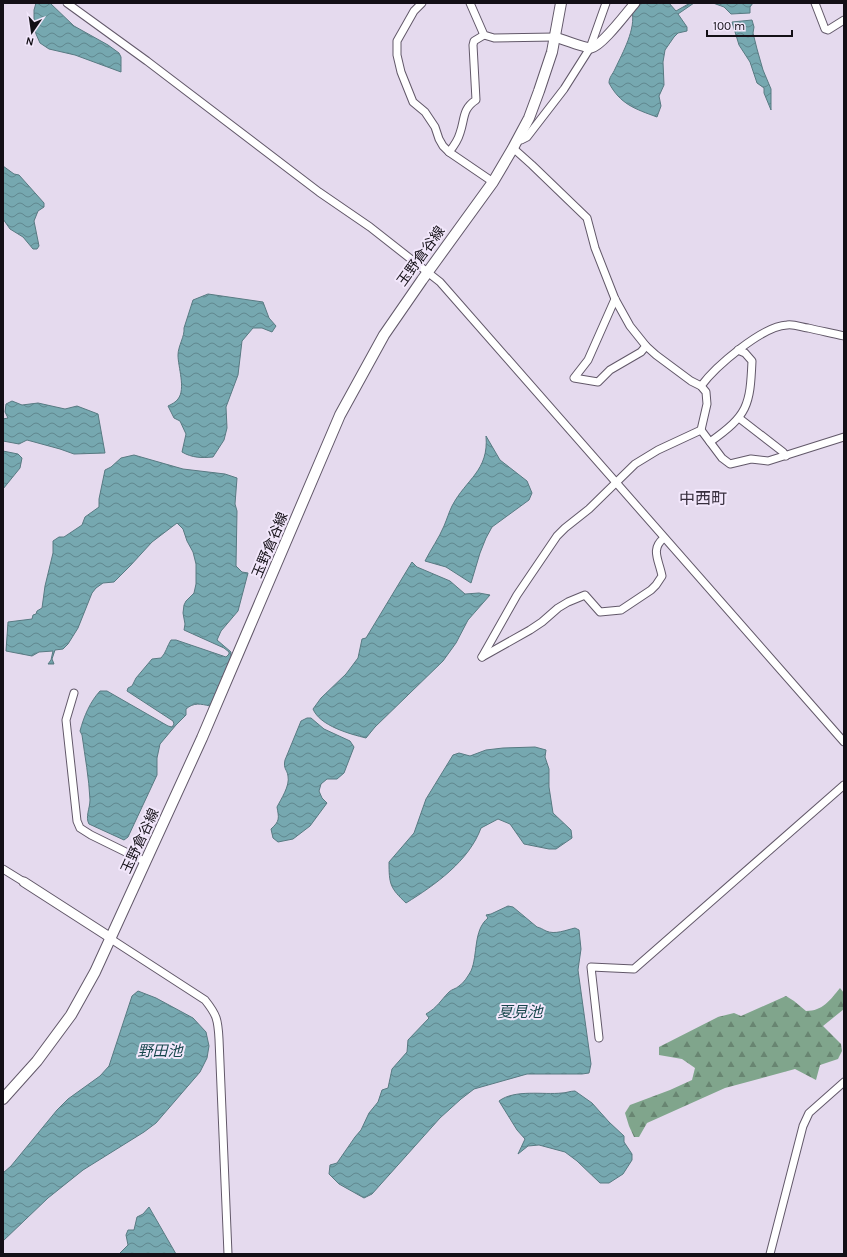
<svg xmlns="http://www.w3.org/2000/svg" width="847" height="1257" font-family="Karla,'Noto Sans JP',sans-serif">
  <defs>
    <pattern id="forest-firs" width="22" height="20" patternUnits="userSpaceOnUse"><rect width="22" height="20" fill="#80a58c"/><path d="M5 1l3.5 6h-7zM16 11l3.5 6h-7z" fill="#688571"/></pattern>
    <pattern id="water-waves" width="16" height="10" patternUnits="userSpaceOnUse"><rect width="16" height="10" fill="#76a8b0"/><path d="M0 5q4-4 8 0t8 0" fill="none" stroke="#60878e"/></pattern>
  </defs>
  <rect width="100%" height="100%" fill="#e5daee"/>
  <path fill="url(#forest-firs)" d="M840 988 844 993V1009L823 1026 841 1044 842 1051 838 1059 820 1065 816 1080 795 1069 725 1088 647 1123 639 1137H634L629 1126 625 1113 630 1105 670 1090 692 1080 695 1068 682 1059 659 1055V1047L718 1017 734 1013 741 1016 786 996 794 1001 806 1011C823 1011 830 1000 840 988Z"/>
  <g fill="url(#water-waves)" stroke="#587a82">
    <path d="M36 3H50L74 26 108 45 119 53 121 57V72L75 55 49 49 40 43 36 34 34 25V10Z"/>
    <path d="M638 3H669L676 11 690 3H694L678 14 687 27V31L678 33 674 37 665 50 663 62 664 85 659 96 661 106 657 117C635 109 620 104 609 83 609 77 613 74 615 69 623 52 636 29 632 11Z"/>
    <path d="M713 3H753L750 7V13L731 14 724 7Z"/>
    <path d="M752 20 754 27 753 33 757 49 763 70 771 89V110L764 93V88L757 83 750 62 739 45 732 22Z"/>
    <path d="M3 166 14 174 19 175 44 203V207L38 211 34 221 39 246 37 249H33L23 237 10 229 3 219Z"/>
    <path d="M208 294 263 302 269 318 276 326 272 332 262 328H253L242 341 238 375 226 407 227 428 224 440 213 457C202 458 192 458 182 452L186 434 180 421 174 418 168 406C172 404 176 402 178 399 186 389 178 367 178 355 178 346 185 336 184 328L193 300Z"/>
    <path d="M12 401 22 405 38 403 65 409 77 406 98 414 105 453 74 454 60 449 27 440 19 444 3 441V419L8 418 5 412 6 404Z"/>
    <path d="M486 436 500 460 527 481 532 493 529 500 492 527 486 538 480 553 471 583 446 567 425 561C431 549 439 538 444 526 447 519 449 512 452 506 466 479 489 471 486 436Z"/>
    <path d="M3 451 18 454 22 458 20 468 3 489Z"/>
    <path d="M134 455 183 469 225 474 237 478 235 504 237 511 236 566 242 572 248 573 238 611 221 631 217 640 231 652V659L210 706C201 704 194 702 186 709V715L176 725 160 744 157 758V775L128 837 124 840 89 824C85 817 90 808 90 800 89 778 85 757 82 735L80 731C84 716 90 702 100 691H107L168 726 172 727 174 724 173 721 127 691 128 688 132 686 136 678 152 659 161 658C166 653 167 646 171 640H176L226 657 229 654V652L224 648 184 630 185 624 183 613 184 605 186 601 194 593 196 584V564L193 552 187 541 183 529 177 523 152 542 130 566 114 582 103 583 96 588 92 593 78 628 68 644 63 649 55 650 52 659 54 664H48L51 660 53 651 39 652 32 656 6 651 8 622 32 619 33 615 36 614 37 611 42 608 45 586 53 553V541L59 537H64L82 525 85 517 99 507V499L105 470 111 467 121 458Z"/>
    <path d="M412 562 417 567 450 581 465 594 479 593 490 595 468 620 456 643 443 661 375 727 366 738C350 734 320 726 313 709L321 698 346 674 358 658 362 639 366 638Z"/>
    <path d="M307 718H311L324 729 350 741 354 747 344 773 337 779H327L321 784 319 791 322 798 327 803 310 826 293 839 278 842 273 838 271 829C280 821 279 818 277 807 281 799 290 786 288 776 287 769 283 769 285 760L301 721Z"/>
    <path d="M535 747 546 750 545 757 549 769V787L553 813 571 830 572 838 556 849H549L524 844 510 824 498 819 481 828C469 861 435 885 406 903 390 888 389 884 389 862L414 833 426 799 453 755 459 753 470 756 486 750 503 748Z"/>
    <path d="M508 906 513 907 537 927C541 928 542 929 546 931 555 935 566 930 575 928L579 930 581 949 578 970 591 1064 589 1073 582 1074H527L474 1089 461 1099 440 1118 372 1194 364 1198 339 1184 329 1174 330 1165 337 1163 355 1137 361 1130 369 1113 378 1102 382 1090 388 1088 392 1069 407 1052 408 1040 429 1018 426 1014C438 1007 440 1001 449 992 452 989 456 989 459 986 464 983 468 976 471 971 478 955 473 930 488 918L486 915 491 914Z"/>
    <path d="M138 991 156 998 193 1018 206 1032 209 1046 207 1058 200 1072 156 1123 144 1132 83 1170 48 1198 3 1241V1173L11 1166 57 1110 68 1099 100 1076 109 1066 132 996Z"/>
    <path d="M575 1091 592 1103 609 1122 624 1136V1142L632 1154V1160L623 1174 609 1183H600L577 1161 565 1152 539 1145 528 1146 518 1154 525 1139 517 1130 499 1101C515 1089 543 1095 562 1093 566 1093 570 1091 575 1091Z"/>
    <path d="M149 1207 176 1254H119L128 1245 126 1235 128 1230H134L137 1217 143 1214Z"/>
  </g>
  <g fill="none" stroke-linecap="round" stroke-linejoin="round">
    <g stroke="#625869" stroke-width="9">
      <g id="minor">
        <path d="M67 3 147 61 319 192 370 227 440 282 844 742"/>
        <path d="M422 3 414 11 397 41V55L401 72 413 102 425 112 435 127 439 139 443 146 449 152 493 182"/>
        <path d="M470 3 484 35 494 38 555 37"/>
        <path d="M815 3 825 29 828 30 844 20"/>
        <path d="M518 139 521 140 527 137 564 89 590 48 606 3"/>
        <path d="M449 152C454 146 458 140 460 133 465 119 462 109 476 100L473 45 474 41 484 35"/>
        <path d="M615 299 588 360 574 378 598 382 610 370 641 352 646 346"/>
        <path d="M701 386C715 367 762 326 787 325 794 324 801 327 808 328 820 331 832 333 844 336"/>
        <path d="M739 418 783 452 786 456"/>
        <path d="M701 430 722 458 730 464 751 459 768 461 844 437"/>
        <path d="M710 442C748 415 750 406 752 361L745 353 738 350"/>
        <path d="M482 657 517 595 557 536 565 528 589 509 635 464 658 450 701 430 707 404 706 392 701 386 691 381 656 355 646 346 630 326 615 299 595 248 587 218 532 165 513 148"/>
        <path d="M482 657 530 630 542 622 558 608 568 602 585 595 600 612 621 610 651 590 656 585 662 576C659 560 650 549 664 538"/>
        <path d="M74 693 66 720 77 821 80 828 91 835 146 862"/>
        <path d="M3 869 24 882"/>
        <path d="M111 938 114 941 205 1000C217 1015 218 1020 219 1039L228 1254"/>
        <path d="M599 1038 591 967 634 969 844 785"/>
        <path d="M770 1254 803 1126 809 1113 844 1082"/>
      </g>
    </g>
    <g stroke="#625869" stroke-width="11">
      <g id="tertiary">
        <path d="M555 37C562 39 585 48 591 48 602 46 627 12 635 3"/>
        <path d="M24 882 111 938"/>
      </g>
    </g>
    <g stroke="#625869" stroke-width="12">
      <path id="secondary" d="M3 1099 37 1061 71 1015 95 972 202 738 340 415 384 335 422 280 493 182 513 148 529 118 539 91 552 52 561 3"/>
    </g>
    <use href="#minor" stroke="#fff" stroke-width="7"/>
    <use href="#tertiary" stroke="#fff" stroke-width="9"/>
    <use href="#secondary" stroke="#fff" stroke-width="10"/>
  </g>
  <g text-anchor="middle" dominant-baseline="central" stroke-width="4" stroke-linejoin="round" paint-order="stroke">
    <g font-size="14" fill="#130f16" stroke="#f2e7fb">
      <text transform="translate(421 256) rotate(-54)">玉野倉谷線</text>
      <text transform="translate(270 545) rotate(-67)">玉野倉谷線</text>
      <text transform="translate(140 841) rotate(-65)">玉野倉谷線</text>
    </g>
    <g font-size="15" font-style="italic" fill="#17464c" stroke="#f2e7fb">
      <text x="520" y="1012">夏見池</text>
      <text x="160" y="1051">野田池</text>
    </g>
    <g font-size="16" fill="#372e3d" stroke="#f2e7fb">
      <text x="703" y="498">中西町</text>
    </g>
  </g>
  <rect width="847" height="1257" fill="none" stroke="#130f16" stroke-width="8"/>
  <g transform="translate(32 32) rotate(193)" stroke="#f2e7fb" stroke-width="3" paint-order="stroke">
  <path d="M0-3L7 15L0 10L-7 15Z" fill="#130f16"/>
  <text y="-6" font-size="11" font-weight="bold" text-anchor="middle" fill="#130f16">N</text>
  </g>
  <path d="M707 30v6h85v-6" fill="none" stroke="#130f16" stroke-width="2"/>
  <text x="713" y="30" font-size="12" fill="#130f16" stroke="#f2e7fb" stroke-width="3" paint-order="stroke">100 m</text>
</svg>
